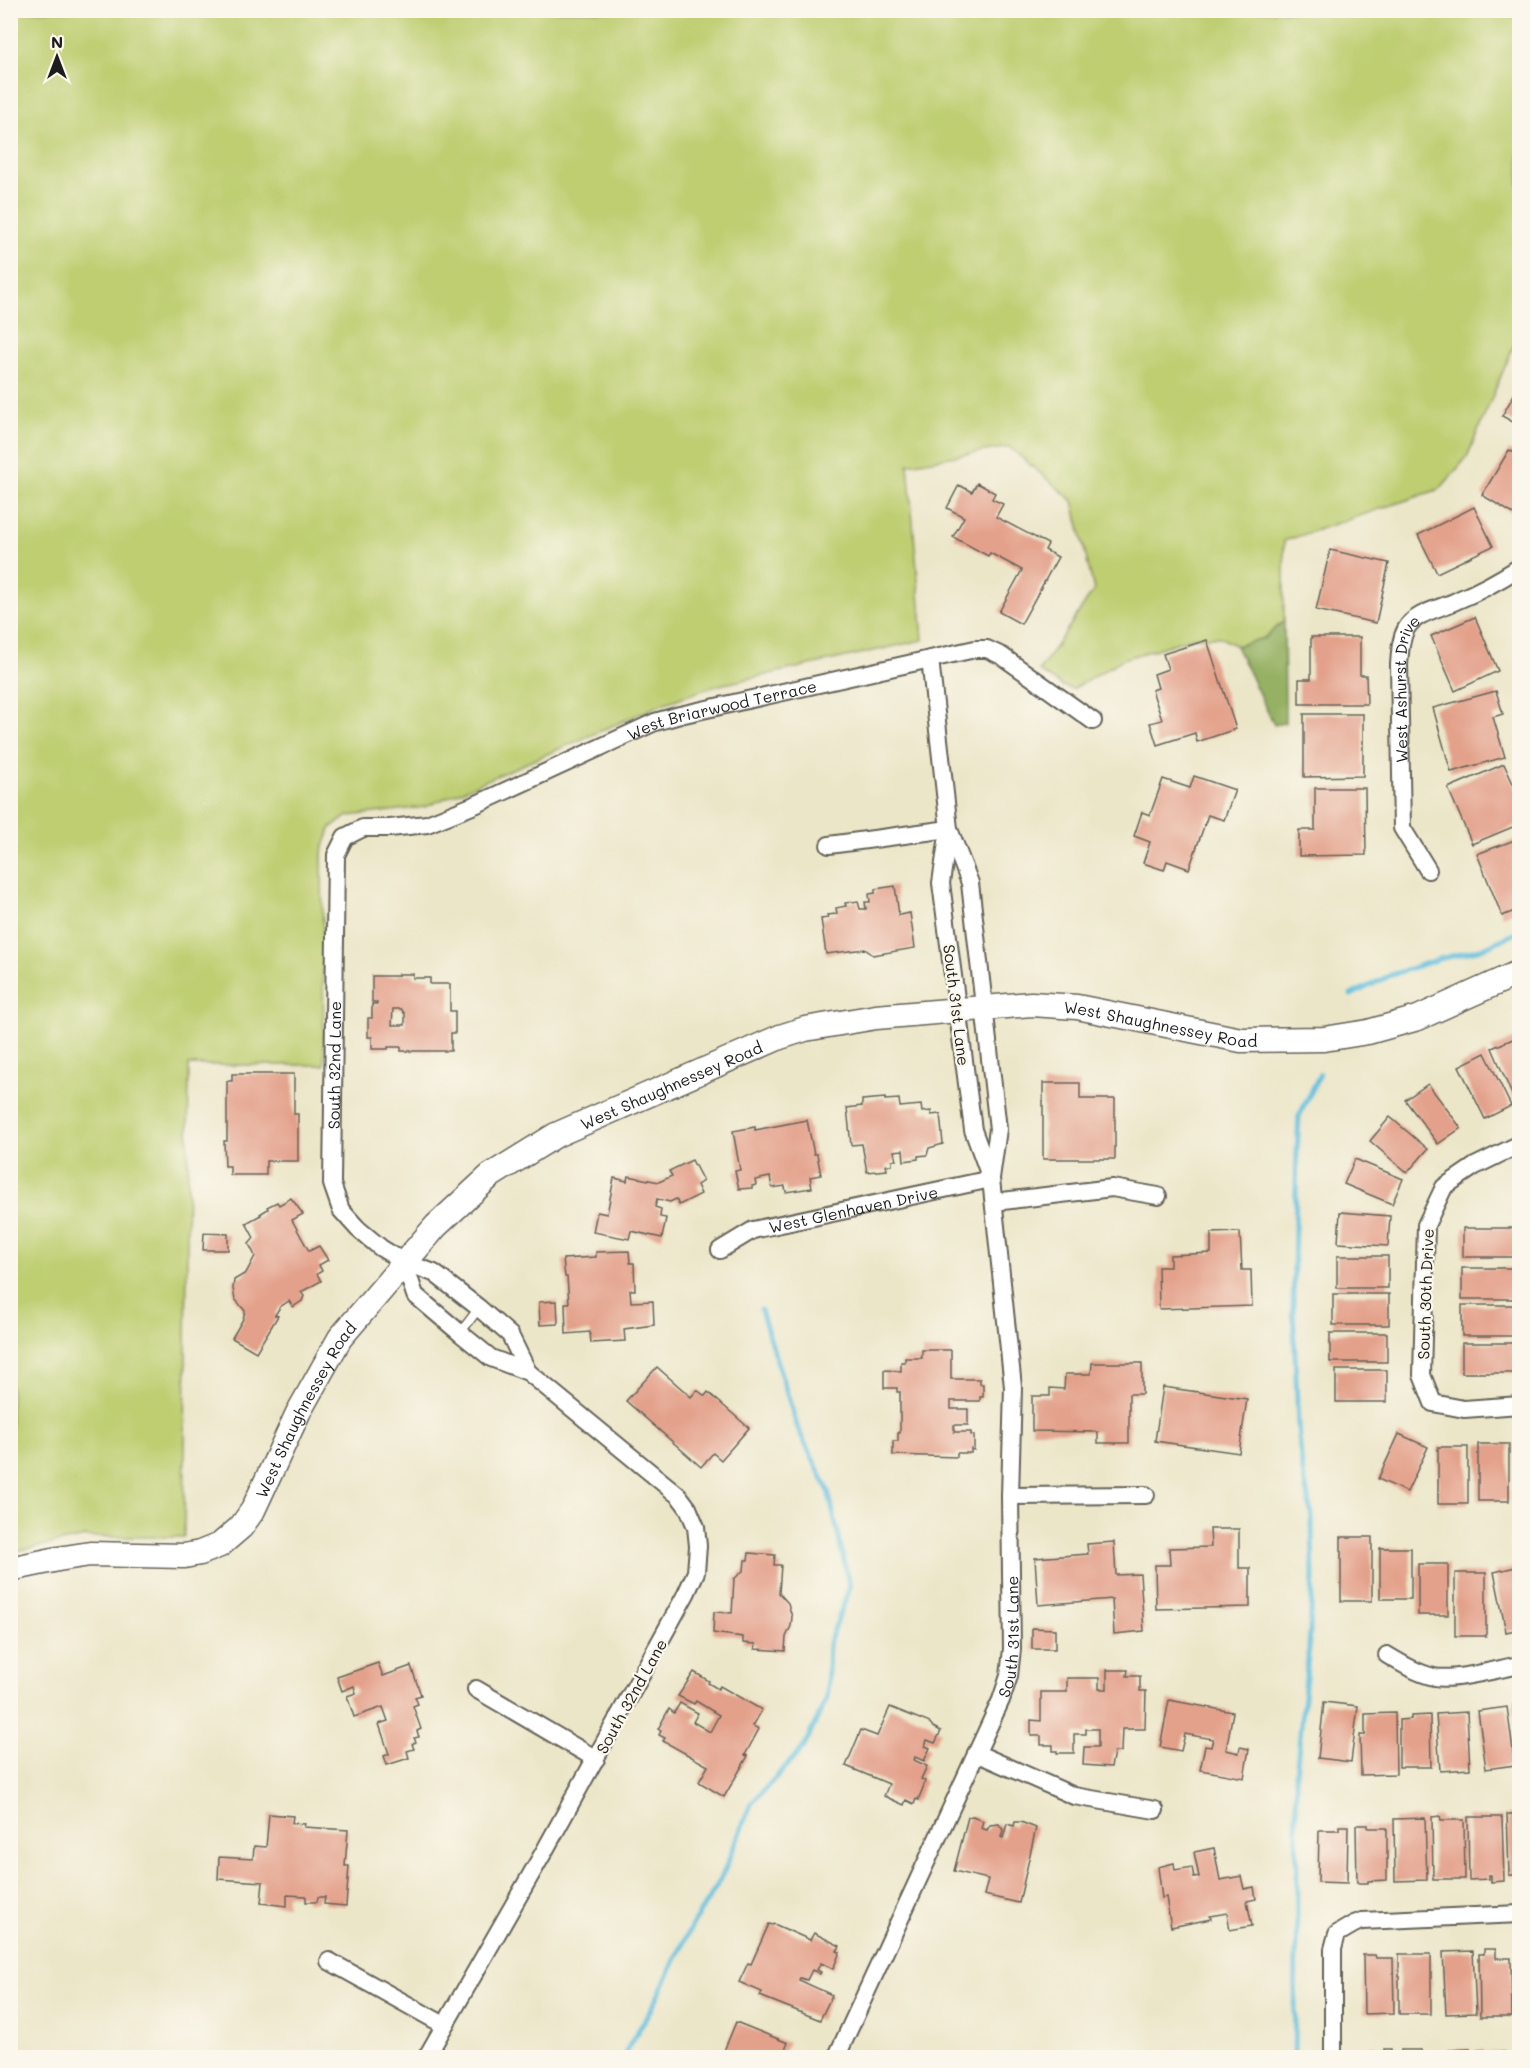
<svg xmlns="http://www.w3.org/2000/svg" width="1530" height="2068" font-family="Mali,sans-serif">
  <rect width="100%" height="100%" fill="#fbf7ec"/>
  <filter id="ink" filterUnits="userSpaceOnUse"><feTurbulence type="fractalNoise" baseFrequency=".0167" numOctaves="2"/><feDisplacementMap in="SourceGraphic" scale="12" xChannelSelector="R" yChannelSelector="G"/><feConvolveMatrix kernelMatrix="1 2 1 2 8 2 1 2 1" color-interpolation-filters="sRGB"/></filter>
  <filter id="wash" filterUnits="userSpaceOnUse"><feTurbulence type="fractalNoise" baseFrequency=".008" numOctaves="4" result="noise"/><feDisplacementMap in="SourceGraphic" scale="24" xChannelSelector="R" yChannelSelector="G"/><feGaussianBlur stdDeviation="1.35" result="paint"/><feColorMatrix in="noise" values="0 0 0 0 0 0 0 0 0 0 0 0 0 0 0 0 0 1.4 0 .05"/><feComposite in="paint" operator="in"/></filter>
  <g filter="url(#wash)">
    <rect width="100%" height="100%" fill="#ece6c9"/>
    <path fill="#bece71" stroke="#6d7546" stroke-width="1.5" d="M10 11H1519V333L1467 457 1440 489 1284 541V621L1264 638 1236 646 1220 637H1196L1123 659 1073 689 1062 686 1039 671 1094 590 1073 501 1009 447 908 464 923 640 715 686 665 703 425 807 348 816 331 827 322 852 324 1065H189L184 1537H86L11 1552Z"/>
    <path fill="#96b163" stroke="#596640" stroke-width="1.5" d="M1284 621 1285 723 1274 725 1236 646 1264 638Z"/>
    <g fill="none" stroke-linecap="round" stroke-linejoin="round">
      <g stroke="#60bfde" stroke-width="5">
        <path d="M1351 995 1391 975 1439 959 1481 949 1520 931"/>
        <path d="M626 2058V2051L653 2006 691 1927 721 1879 751 1804 804 1747 827 1698 829 1643 850 1587 828 1490 798 1429 761 1310"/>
        <path d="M1294 2058 1297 1907 1296 1774 1309 1648 1313 1578 1312 1518 1302 1468 1298 1426 1293 1305 1297 1152 1299 1116 1320 1074"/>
      </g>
    </g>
    <g id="blocks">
      <g fill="#e3a08a" fill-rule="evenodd">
        <path d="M1515 393 1520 395V426L1502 416Z"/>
        <path d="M1509 450 1520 456V518L1482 495Z"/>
        <path d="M977 483 995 493 992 499 1003 504 996 517 1048 544 1045 550 1058 557 1021 624 999 612 1022 570 990 553 988 556 953 537 964 517 947 508 959 485 972 492Z"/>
        <path d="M1474 507 1493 546 1437 573 1418 535Z"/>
        <path d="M1330 550 1389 563 1376 623 1316 610Z"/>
        <path d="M1475 617 1498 671 1455 691 1431 636Z"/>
        <path d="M1311 637H1360V675H1366L1367 704H1299V679H1311Z"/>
        <path d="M1207 640 1236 729 1197 742 1195 733 1157 745 1150 723 1162 720 1152 690 1158 688 1154 674 1168 669 1163 654Z"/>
        <path d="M1496 691 1503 714 1493 717 1505 757 1451 772 1433 708Z"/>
        <path d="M1304 714H1363V776L1304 777Z"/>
        <path d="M1504 764 1520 799V824L1472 844 1448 788Z"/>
        <path d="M1194 776 1235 790 1224 820 1208 815 1189 869 1167 861 1164 870 1143 863 1150 842 1134 836 1142 812 1150 815 1163 779 1190 788Z"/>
        <path d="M1315 788H1365L1366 855 1299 856V830H1315Z"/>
        <path d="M1520 838V909L1502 916 1477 854Z"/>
        <path d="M895 886 899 915 910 913 915 948 873 955 865 949 826 954 821 919 828 918 827 915 837 914 836 908 846 906 845 903 858 901 860 909H866L865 902H870L869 894 875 893V889Z"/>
        <path d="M398 974H413V978H430V984H450V1011H455V1033H451V1051H401V1047H388V1049H372V1037H368V1018H372V1004H377V1002H372V976H398ZM393 1009H401L405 1014V1025H392Z"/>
        <path d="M1520 1036V1102L1516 1104 1492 1048Z"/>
        <path d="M1485 1053 1511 1106 1485 1119 1459 1066Z"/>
        <path d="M232 1074H294V1114H298V1161H266V1175H230V1166H225L224 1141H227V1081H232Z"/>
        <path d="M1043 1083H1080V1099H1115V1159H1043Z"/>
        <path d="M1428 1084 1461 1128 1438 1144 1405 1100Z"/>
        <path d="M885 1098V1100L899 1099 900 1107 921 1105 922 1112 931 1111V1115L940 1114 943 1144 929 1148 927 1155 918 1156V1159L904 1161 903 1150 894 1151 896 1160H892V1165H886L887 1170 867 1172 862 1144 851 1145 847 1108 862 1106V1100Z"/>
        <path d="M1390 1117 1428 1149 1407 1173 1370 1141Z"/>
        <path d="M807 1120 814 1154H817L821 1175 810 1177 812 1188 786 1192 785 1186 772 1188 770 1177 755 1180 756 1185 752 1186V1188L739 1189 735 1171 740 1170 733 1131 755 1127V1130Z"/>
        <path d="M1355 1159 1403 1179 1392 1204 1344 1184Z"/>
        <path d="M692 1160 703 1181 697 1185 701 1194 679 1205 676 1199 670 1202 657 1199 655 1207 661 1209 660 1217 666 1218 662 1238 631 1231 629 1239 593 1232 597 1212 607 1214 614 1178 627 1181 628 1176 659 1182 672 1176 669 1171Z"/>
        <path d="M291 1198 303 1214 292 1220 309 1251 319 1246 328 1260 319 1265 322 1271 317 1274 321 1281 301 1292 304 1296 302 1301 293 1307 289 1301 280 1307 275 1315 278 1316 256 1352 232 1338 243 1319 245 1311 235 1299 233 1289 234 1280 246 1273 255 1256 249 1244 254 1238 246 1223 261 1215 260 1214 268 1209 267 1207 277 1202 279 1205Z"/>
        <path d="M1340 1212 1390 1216 1388 1246 1338 1243Z"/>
        <rect x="1463" y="1228" width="57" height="29"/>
        <path d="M1240 1232 1242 1270H1251L1252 1306 1159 1309 1158 1267H1170V1255L1211 1253V1233Z"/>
        <path d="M204 1233 228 1234V1250H203Z"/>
        <path d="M629 1251 630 1263H634L635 1290H630L631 1302 653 1301 654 1325 624 1329 625 1341 591 1343 590 1332 566 1334 565 1303H569L567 1277H565L563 1259 596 1257V1252Z"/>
        <rect x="1337" y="1256" width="51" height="32"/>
        <rect x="1462" y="1268" width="58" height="31"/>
        <rect x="1333" y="1294" width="56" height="31"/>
        <path d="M557 1301 558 1324 540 1325 539 1302Z"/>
        <rect x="1462" y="1305" width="58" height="31"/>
        <rect x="1330" y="1333" width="57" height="29"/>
        <rect x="1462" y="1343" width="58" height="30"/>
        <path d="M922 1350H951V1379H980V1384H983V1397H980V1401H951V1409H968V1425H954V1432H971V1435H974V1450L971 1449V1453H957V1457L893 1455V1441H898V1433H900V1392H897V1388H884V1370L901 1371V1362H905V1358H922Z"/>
        <path d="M1092 1363H1142V1394H1129V1443H1098V1432L1032 1431V1396H1050V1388L1064 1389 1065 1374H1091Z"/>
        <path d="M657 1367 691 1397 697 1390 705 1396 708 1392 749 1428 721 1460 713 1453 701 1467 626 1401Z"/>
        <rect x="1336" y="1370" width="51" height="32"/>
        <path d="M1163 1387 1247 1399 1239 1453 1155 1441Z"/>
        <path d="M1399 1434 1428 1447 1407 1492 1378 1479Z"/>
        <rect x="1478" y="1444" width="31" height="57"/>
        <rect x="1438" y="1447" width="30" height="57"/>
        <path d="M1210 1529H1239V1568H1250V1607L1156 1609 1155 1565H1170L1169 1548 1211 1547Z"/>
        <rect x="1341" y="1537" width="31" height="64"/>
        <path d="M1114 1542 1116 1575 1140 1574 1144 1631 1114 1634 1112 1599 1038 1605 1035 1558 1088 1554 1087 1544Z"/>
        <rect x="1380" y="1548" width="31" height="51"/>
        <path d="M749 1553 775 1555 774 1565H781L779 1593 788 1603 792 1617 791 1626 786 1637 785 1651 755 1649 756 1644 743 1643V1637L713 1633 714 1612 732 1613 734 1579 744 1570 745 1560H748Z"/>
        <rect x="1418" y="1564" width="30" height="51"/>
        <path d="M1520 1566V1629L1506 1632 1494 1572Z"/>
        <rect x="1455" y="1573" width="31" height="63"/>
        <path d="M1032 1628 1055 1629V1649H1032Z"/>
        <path d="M378 1663 383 1676 411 1666 421 1695 415 1697 418 1704 413 1706 421 1729 417 1731 419 1737 414 1738 416 1742 412 1744 414 1749 407 1751 409 1758 387 1765 384 1756 389 1754 379 1724 388 1721 383 1707 354 1717 347 1696 356 1693 354 1686 342 1691 337 1677Z"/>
        <path d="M1107 1670H1128L1127 1676H1140V1691H1146L1145 1729H1122L1121 1752H1114L1111 1767 1083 1765 1084 1747H1098V1729H1086V1734H1074V1753H1057V1751H1053V1745H1041V1736H1031V1720L1041 1721V1692H1067V1678H1099V1689H1107Z"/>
        <path d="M694 1672 709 1681 708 1683 718 1689 720 1686 762 1710 753 1726 759 1729 745 1755 748 1756 724 1797 699 1782 708 1766 663 1741 665 1738 659 1735 661 1731 658 1729 669 1709 674 1713 680 1703 698 1713 693 1722 710 1732 719 1715 696 1701 694 1704 678 1696Z"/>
        <path d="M1169 1700 1233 1712 1226 1750 1239 1753 1240 1747 1249 1749 1244 1778 1200 1770 1205 1746 1211 1747 1213 1739 1185 1734 1181 1751 1160 1747Z"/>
        <path d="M1324 1702 1358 1706 1351 1762 1318 1758Z"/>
        <path d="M1520 1703V1733H1518L1513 1705Z"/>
        <path d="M890 1707 930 1723 933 1727 941 1731 935 1743 927 1740 925 1746 930 1748 924 1761 915 1757 914 1760 927 1766 921 1779 925 1781 923 1788 918 1800 916 1799 914 1804 906 1800 904 1805 884 1796 889 1784 846 1766 861 1730 877 1736Z"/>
        <path d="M1507 1707 1515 1765 1486 1769 1478 1711Z"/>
        <path d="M1467 1712 1470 1769 1440 1771 1436 1714Z"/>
        <path d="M1395 1713 1396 1774 1361 1775 1360 1735H1365V1714Z"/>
        <path d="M1430 1715 1431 1767H1399V1720L1411 1719V1716Z"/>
        <path d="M269 1814 293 1816 292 1823 305 1824 304 1827 348 1830 345 1866H349L346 1906 324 1904 325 1897H318L317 1902H306V1896L287 1895V1906L261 1903 263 1882 218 1879 219 1857 253 1859 254 1846 266 1847Z"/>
        <path d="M1507 1814H1520V1875H1509Z"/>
        <path d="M973 1816 983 1821 981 1828 987 1830 990 1825 999 1824 1003 1830 1001 1837 1003 1838 1007 1824 1014 1826 1015 1822H1021L1036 1828 1019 1903 984 1895 988 1879 954 1871 968 1817Z"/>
        <path d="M1440 1816 1441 1820H1464L1465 1879H1433L1432 1817Z"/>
        <path d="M1468 1817H1502L1504 1881 1491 1882V1875H1489V1879L1469 1880Z"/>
        <path d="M1425 1818 1427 1880 1395 1881 1394 1819Z"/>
        <path d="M1356 1825H1368V1828H1387V1880L1368 1881V1883H1357Z"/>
        <path d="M1339 1826H1348L1347 1883 1318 1882 1319 1830H1339Z"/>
        <path d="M1214 1848 1220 1880 1241 1876 1244 1889 1254 1887 1256 1899 1247 1901 1252 1926 1230 1930 1227 1913 1210 1916 1211 1919 1171 1927 1166 1897 1162 1898 1158 1867 1174 1863 1175 1870 1192 1867 1194 1878 1199 1877 1194 1852Z"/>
        <path d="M769 1924 773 1925 774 1924 810 1940 814 1933 840 1946 837 1951 840 1952 833 1969 821 1963 817 1970 821 1972 820 1974 812 1970 807 1980 800 1978 799 1980 832 1995 820 2020 760 1996 762 1992 739 1982 748 1963 751 1964Z"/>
        <path d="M1484 1949H1496V1958H1511L1512 2017H1480L1479 1954H1484Z"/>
        <path d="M1473 1951 1476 2013 1446 2014 1443 1952Z"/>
        <rect x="1399" y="1954" width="32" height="60"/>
        <path d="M1363 1955H1375L1376 1958H1393L1394 2013 1364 2014Z"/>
        <path d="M736 2022 788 2043 783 2054 793 2058H721Z"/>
        <path d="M1384 2049H1391V2058H1362V2053L1384 2052Z"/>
        <path d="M1470 2049V2058H1441V2056L1449 2055V2050Z"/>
        <path d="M1401 2050H1421V2054H1431V2058H1401Z"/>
        <path d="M1477 2050H1484V2053L1505 2052 1506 2058H1477Z"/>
      </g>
    </g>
  </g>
  <g filter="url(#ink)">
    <use href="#blocks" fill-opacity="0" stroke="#656359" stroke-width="1.5"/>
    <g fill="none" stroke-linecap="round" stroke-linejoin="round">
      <g stroke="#656359" stroke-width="11">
        <path id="lane" d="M460 1333 479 1308"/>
      </g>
      <g stroke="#656359" stroke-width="20">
        <g id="street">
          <path d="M930 659 949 829 970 883 998 1129 991 1178"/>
          <path d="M829 845 949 829"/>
          <path id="s1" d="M1428 870 1402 828 1399 665C1400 653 1400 640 1406 629 1415 612 1443 608 1458 600 1480 591 1500 580 1520 567"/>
          <path d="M1520 1144 1475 1166 1444 1187 1426 1225 1422 1375 1433 1403 1464 1409 1520 1405"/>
          <path d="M994 1202 1112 1188 1158 1196"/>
          <path id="s2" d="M720 1250 753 1230 991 1179"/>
          <path d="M404 1262 415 1295 460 1333 491 1358 528 1372 679 1496 688 1508 696 1527 698 1546 696 1572 686 1594 545 1850 426 2058"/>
          <path id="s3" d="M528 1372 510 1335 479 1308 434 1273 404 1262 381 1248 358 1229 341 1210 332 1184 336 855 345 837 363 828H390L427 824 477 804 655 722 680 715 975 649H987L1002 656 1093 721"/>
          <path d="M1010 1496 1146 1495"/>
          <path d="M1387 1655C1402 1664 1417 1673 1434 1677 1456 1681 1497 1669 1520 1665"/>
          <path d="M476 1689 596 1759"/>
          <path d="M976 1753 1074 1796 1155 1810"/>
          <path d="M329 1961 444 2025"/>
          <path id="s4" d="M836 2058 1001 1700 1009 1676 1012 1649 1010 1496 1013 1387 991 1179 973 1130 941 883 949 829"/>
          <path d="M1333 2058V1949L1337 1934 1354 1924 1362 1921 1520 1914"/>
        </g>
      </g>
      <g stroke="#656359" stroke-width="27">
        <g id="secondary">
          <path id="s5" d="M10 1569 58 1559 90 1554 184 1556 200 1553 220 1545 241 1527 253 1510 298 1413 340 1338 436 1226 490 1176 556 1135 780 1037 805 1029 876 1017 1031 1004 1077 1007 1241 1040 1324 1039 1368 1032 1418 1018 1520 972"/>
        </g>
      </g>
      <use href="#lane" stroke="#fff" stroke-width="8"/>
      <use href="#street" stroke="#fff" stroke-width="16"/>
      <use href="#secondary" stroke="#fff" stroke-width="24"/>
    </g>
  </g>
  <g text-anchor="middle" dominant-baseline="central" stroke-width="4.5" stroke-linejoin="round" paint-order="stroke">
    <g font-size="16" fill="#1c1c1c" stroke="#fbf7ec">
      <text stroke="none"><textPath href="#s1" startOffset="190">West Ashurst Drive</textPath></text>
      <text stroke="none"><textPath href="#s3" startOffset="1032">West Briarwood Terrace</textPath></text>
      <text transform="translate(957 1005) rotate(83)">South 31st Lane</text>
      <text stroke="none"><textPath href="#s5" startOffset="1383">West Shaughnessey Road</textPath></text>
      <text stroke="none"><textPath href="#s3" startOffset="400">South 32nd Lane</textPath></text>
      <text stroke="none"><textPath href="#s5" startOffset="879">West Shaughnessey Road</textPath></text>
      <text stroke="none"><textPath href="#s2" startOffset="141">West Glenhaven Drive</textPath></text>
      <text transform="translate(1425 1294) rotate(-88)">South 30th Drive</text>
      <text stroke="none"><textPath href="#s5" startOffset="375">West Shaughnessey Road</textPath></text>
      <text stroke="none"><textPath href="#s4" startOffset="459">South 31st Lane</textPath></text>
      <text transform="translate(631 1696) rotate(-61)">South 32nd Lane</text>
    </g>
  </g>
  <rect width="1530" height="2068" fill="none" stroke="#fbf7ec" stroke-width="36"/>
  <g transform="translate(57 57)" stroke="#fbf7ec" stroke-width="4.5" paint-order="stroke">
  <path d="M0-4.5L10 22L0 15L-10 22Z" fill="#1c1c1c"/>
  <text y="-9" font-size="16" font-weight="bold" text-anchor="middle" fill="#1c1c1c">N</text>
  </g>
</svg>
